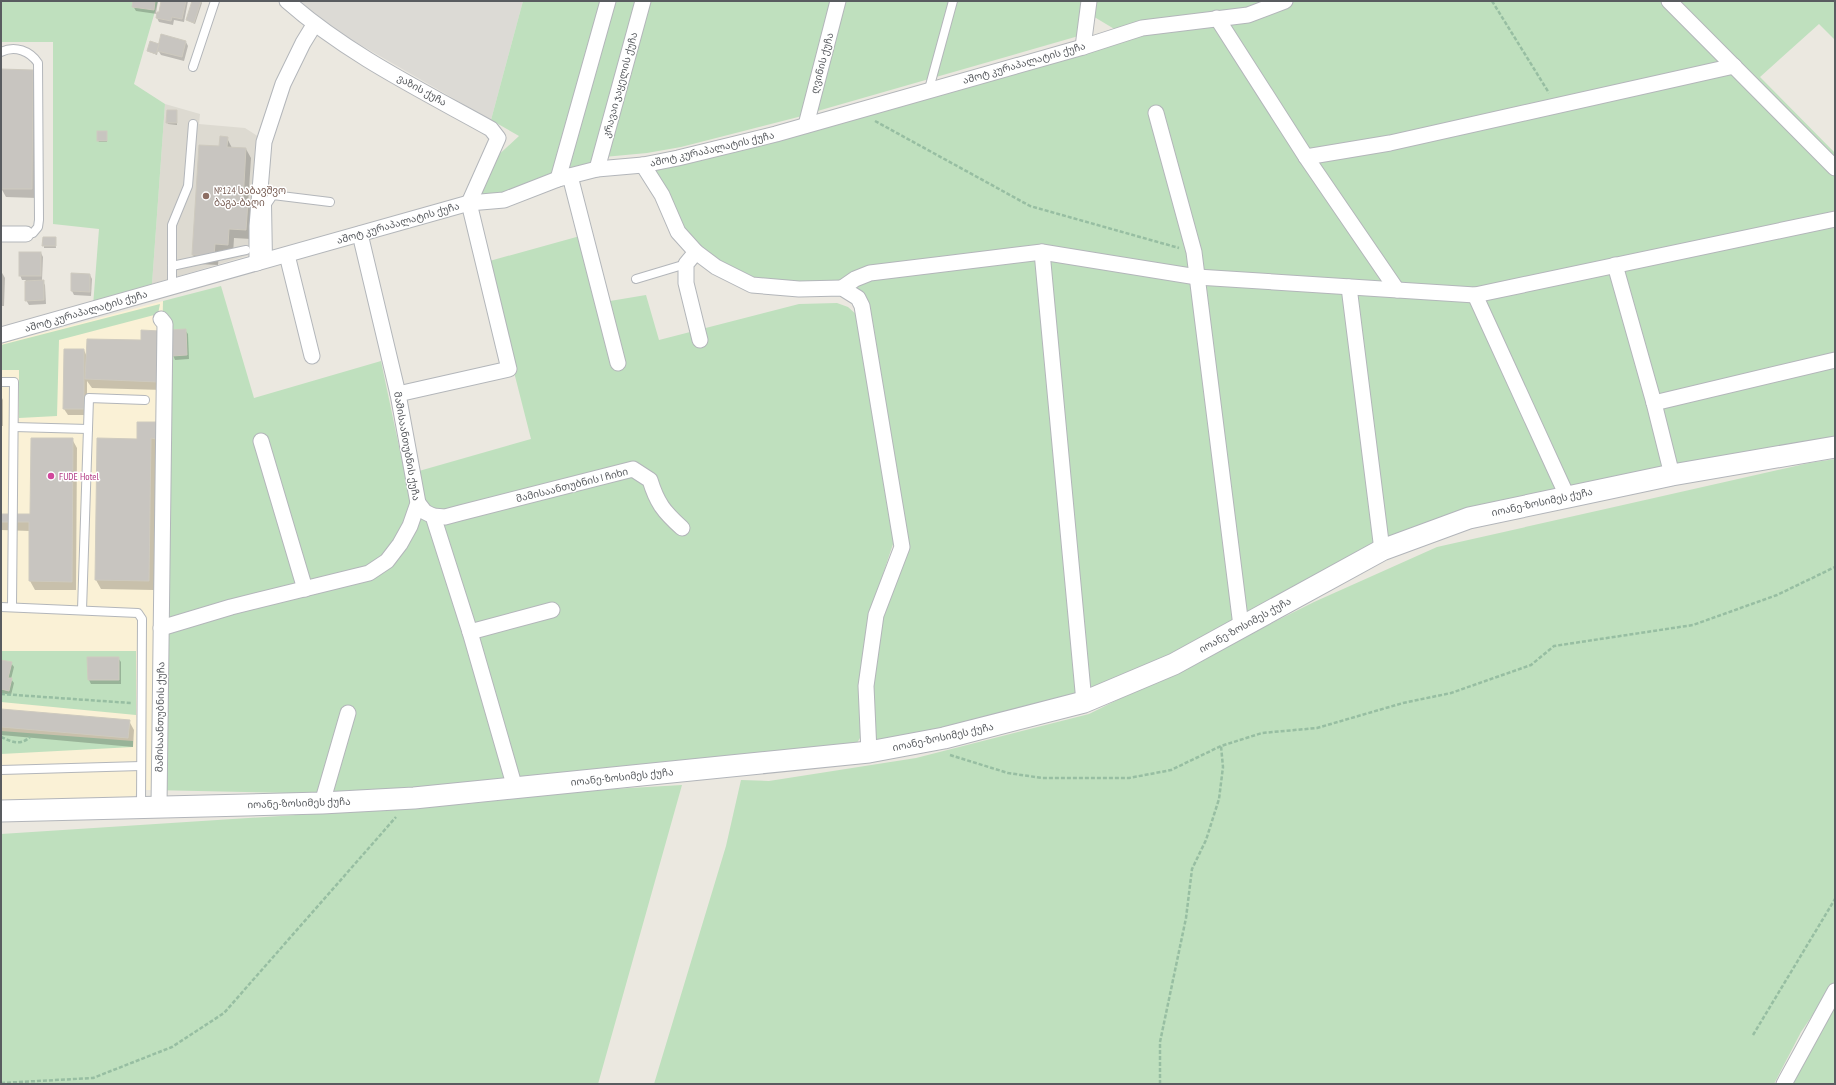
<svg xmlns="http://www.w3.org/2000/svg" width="1836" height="1085" font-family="'PT Sans Narrow','Noto Sans Georgian',sans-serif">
  <rect width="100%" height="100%" fill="#ebe8e0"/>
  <path fill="#faf1d6" d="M163 301 156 704 152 790H137L135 797 130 799 1 802V344Z"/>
  <path fill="#dcdad5" d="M297 1H523L491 120 324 24Z"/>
  <path fill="#dddad1" d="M165 104 200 114 199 124 245 128 259 137 250 255 152 284Z"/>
  <g fill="#bfe0be">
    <path d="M1 1H158L134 84 165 104 152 284 93 306 99 229 53 224V42H1Z"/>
    <path d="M523 1H604L549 181 499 194 480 195 492 161 519 136 491 120Z"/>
    <path d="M608 1H643L597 169 558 179Z"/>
    <path d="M646 1H836L806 115 681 147 647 153 604 157Z"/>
    <path d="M843 1H1087L1082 35 814 112Z"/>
    <path d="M1090 1H1669L1835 168V447L1469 518 1084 702 869 752 876 615 902 547 858 298 752 285 696 252 643 165 1121 33 1091 15Z"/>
    <path d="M1672 1H1835V40L1819 24 1760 77 1835 153V164Z"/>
    <path d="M580 236 598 303 646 295 659 340 799 304 837 303 848 307 858 316 894 541 874 601 862 727 860 738 853 749 343 794 152 790 156 704 163 301 221 286 254 398 381 361 405 475 531 439 486 262Z"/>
    <path d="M160 304 158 314 59 340 57 416 19 418V370H1V345Z"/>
    <path d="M1835 459V982L1801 1032 1774 1084H654L726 846 741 780 769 781 916 758 1089 714 1314 602 1437 547 1809 463Z"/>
    <path d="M1 651H136V715L1 702Z"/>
    <path d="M1 731 133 741V747L1 754Z"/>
    <path d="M682 785 598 1084H1V834L466 804 578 791Z"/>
    <path d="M1835 1007V1084H1790L1813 1040Z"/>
  </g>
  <g fill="#0003">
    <path d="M134 1H158L156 13H160L162 1H188L184 22 174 20 173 25 159 22 157 18V14L136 11 133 6Z"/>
    <path d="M193 1H201L202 3 195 24 187 20Z"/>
    <path d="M186 42 188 46 184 61 161 55 158 50 157 55 148 51 158 45Z"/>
    <path d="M32 71 38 80 37 198 6 197 1 188V97Z"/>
    <path d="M177 111V125L168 124 167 122Z"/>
    <path d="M106 132 107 142H99L98 140Z"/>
    <path d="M227 138 232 148 246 149 251 158 248 205 252 212 251 239 234 238 233 254 219 253 218 265 199 264 193 255 220 148Z"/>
    <path d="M44 238H55L56 248H44Z"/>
    <path d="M41 253 43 257 42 280 45 285 46 304 29 305 26 300V280H22L20 275Z"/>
    <path d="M1 271 5 278 4 306H1Z"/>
    <path d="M72 274 90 275 92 279 91 296 74 295 72 291Z"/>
    <path d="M185 330 188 334 189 359 175 360 173 355Z"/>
    <path d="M142 341 163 390 92 388 87 381V415H68L64 409 84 350 87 357Z"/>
    <path d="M1 396 3 400V426H1Z"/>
    <path d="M156 423 161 432V447H156L154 590 101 589 96 580 138 440Z"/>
    <path d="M72 439 77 448 76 590H35L30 581V531L1 530V515H31Z"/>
    <path d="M88 658H118L121 662V684H91L89 680Z"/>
    <path d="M1 661 11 663 14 667 11 679 14 683 11 695 1 693Z"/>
    <path d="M1 710 129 721 134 730 133 747 1 735Z"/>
  </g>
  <g fill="#c8c5c0" stroke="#cecabf">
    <path d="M133 1H155L154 10 132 7Z"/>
    <path d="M161 1H186L182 19 172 17 171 21 156 18 157 12H159Z"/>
    <path d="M192 1H201L194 23 186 20Z"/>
    <path d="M161 34 186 41 182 57 157 51Z"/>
    <path d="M150 41 159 44 156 54 147 51Z"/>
    <path d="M1 69 33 70 32 189H1Z"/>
    <path d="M167 110H177V123H166Z"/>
    <rect x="97" y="131" width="10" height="10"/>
    <path d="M220 136 228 137 227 147 246 148 243 202H248L246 230 229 229 228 245 215 244 214 256 192 255 199 145 219 146Z"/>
    <path d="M43 237H56V246H42Z"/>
    <rect x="19" y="252" width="22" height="24"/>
    <path d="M71 273 90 274V292L71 291Z"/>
    <path d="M44 280V300L25 301V281Z"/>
    <path d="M186 329 187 355 172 356 170 330Z"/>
    <path d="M141 330 160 331 158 382 85 379 87 339 141 340Z"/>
    <path d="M64 349H84V409H63Z"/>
    <path d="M137 422H156V439L151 438 149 581 95 580 97 438 137 439Z"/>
    <path d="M31 438H73L72 582 29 581V522H1V514H30Z"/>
    <path d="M87 657H119V680H88Z"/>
    <path d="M1 660 12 662 8 678H12L9 691 1 689Z"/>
    <path d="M1 709 130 720 128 738 1 727Z"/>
  </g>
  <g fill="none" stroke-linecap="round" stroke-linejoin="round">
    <g stroke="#b3b6ba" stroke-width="10">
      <g id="lane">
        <path d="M1 52C15 45 30 51 38 63L39 220 38 227 33 233 26 234"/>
        <path d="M193 67 215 1"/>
        <path d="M929 89 953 1"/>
        <path d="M268 260 267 204 273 195 330 202"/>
        <path d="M172 266 246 250"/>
        <path d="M636 279 686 264"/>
        <path d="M172 287V225L188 186 193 124"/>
        <path d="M1 382H14L12 607"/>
        <path d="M14 427 88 429"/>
        <path d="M1 607 138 613 142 619 141 806"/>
        <path d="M82 610 89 398 145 400"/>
        <path d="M1 770 141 766"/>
      </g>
    </g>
    <g stroke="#b3b6ba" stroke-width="17">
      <g id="street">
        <path d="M287 1C347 54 421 90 491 129L498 138 469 203"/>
        <path d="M1669 1 1835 168"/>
        <path d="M1217 18 1306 157 1397 290"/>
        <path d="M1083 47 1089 1"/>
        <path d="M1156 113 1194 252 1241 626"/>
        <path d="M806 125 838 1"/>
        <path d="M1306 157 1390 143 1734 66"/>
        <path d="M643 165 662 195 678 232 696 252 716 267 752 285 799 289 842 288 858 298 862 306 902 547 876 615 866 686 869 752"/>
        <path d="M597 169 643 1"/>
        <path d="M570 176 618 363"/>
        <path d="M558 179 608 1"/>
        <path d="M1 234H26"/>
        <path d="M696 252 686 264V283L700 340"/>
        <path d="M1042 252 1084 702"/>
        <path d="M287 255 312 356"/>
        <path d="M257 263V226L264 142 283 84 303 43 314 25"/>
        <path d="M1615 265 1654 403 1672 475"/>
        <path d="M1349 287 1382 550"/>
        <path d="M842 288 855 279 870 273 1042 252 1197 277 1475 295 1835 219"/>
        <path d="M1475 295 1567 496"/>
        <path d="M1 335 469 203 504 200 558 179 597 169 643 165 678 158 776 134 1083 47 1142 28 1248 15 1285 1"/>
        <path d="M398 394 509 369 469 203"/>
        <path d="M1654 403 1835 360"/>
        <path d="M261 441 305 589"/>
        <path d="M418 503 425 512 433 516 470 632 515 788"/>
        <path d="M433 516 445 517 460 513 633 469 650 480C657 503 664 512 682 528"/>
        <path d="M161 628 231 607 369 573 387 561 400 544 410 526 418 503 398 394 360 234"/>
        <path d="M470 632 552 610"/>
        <path d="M322 803 348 713"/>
        <path d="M159 806 165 324 161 319"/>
        <path d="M1784 1084 1835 991"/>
      </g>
    </g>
    <g stroke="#b2b5ba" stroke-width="23">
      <path id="secondary" d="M1 811 322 803 414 798 869 752 944 738 1084 702 1174 664 1382 550 1469 518 1672 475 1835 447"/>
    </g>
    <g stroke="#97bea2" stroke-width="2.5" stroke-dasharray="4 2" stroke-linecap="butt">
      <path d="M1492 1 1549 93"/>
      <path d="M875 121 1030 206 1179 248"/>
      <path d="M1 694 131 703"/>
      <path d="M1 737C12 742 20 746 30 737"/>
      <path d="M950 755 1008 773 1042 778H1129L1171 770 1221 746 1262 733 1317 728 1403 703 1451 693 1531 665 1554 646 1693 625 1777 595 1835 567"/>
      <path d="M1753 1035 1835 899"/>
      <path d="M1 1083 93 1078 172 1047 224 1013 396 817"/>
      <path d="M1160 1084V1042L1186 918 1192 869 1206 840 1219 799 1223 767 1221 746"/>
    </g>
    <use href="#lane" stroke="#fff" stroke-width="8"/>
    <use href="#street" stroke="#fff" stroke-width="15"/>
    <use href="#secondary" stroke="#fff" stroke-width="21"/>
  </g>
  <circle fill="#8d6e63" stroke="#fff" stroke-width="1.5" cx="206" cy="196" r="4"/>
  <circle fill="#d1479c" stroke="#fff" stroke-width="1.5" cx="51" cy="476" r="4"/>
  <g text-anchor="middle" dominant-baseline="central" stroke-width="3" stroke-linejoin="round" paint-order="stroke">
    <g font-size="10" fill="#595c60" stroke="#fff">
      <text transform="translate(822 63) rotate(-75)">ღვინის ქუჩა</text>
      <text transform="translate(1024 63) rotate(-16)">აშოტ კურაპალატის ქუჩა</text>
      <text transform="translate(620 85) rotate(-75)">კრავაი ჯაყელის ქუჩა</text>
      <text transform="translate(422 90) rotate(29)">ვაზის ქუჩა</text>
      <text transform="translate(712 149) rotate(-13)">აშოტ კურაპალატის ქუჩა</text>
      <text transform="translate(398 223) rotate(-16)">აშოტ კურაპალატის ქუჩა</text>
      <text transform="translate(86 311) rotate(-16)">აშოტ კურაპალატის ქუჩა</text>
      <text transform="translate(407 446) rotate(80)">მამისაანთუბნის ქუჩა</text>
      <text transform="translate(572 485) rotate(-14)">მამისაანთუბნის I ჩიხი</text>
      <text transform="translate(1542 502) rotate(-12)">იოანე-ზოსიმეს ქუჩა</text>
      <text transform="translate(1245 625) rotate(-29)">იოანე-ზოსიმეს ქუჩა</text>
      <text transform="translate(160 717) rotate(-89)">მამისაანთუბნის ქუჩა</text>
      <text transform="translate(943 737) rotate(-12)">იოანე-ზოსიმეს ქუჩა</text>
      <text transform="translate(622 777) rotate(-6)">იოანე-ზოსიმეს ქუჩა</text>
      <text transform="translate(299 803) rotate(-2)">იოანე-ზოსიმეს ქუჩა</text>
    </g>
    <g font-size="10" fill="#785e54" stroke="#fff" text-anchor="start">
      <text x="214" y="190">№124 საბავშვო<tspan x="214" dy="12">ბაგა-ბაღი</tspan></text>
    </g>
    <g font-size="10" fill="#b23c85" stroke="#fff" text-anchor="start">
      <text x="59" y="476">FUDE Hotel</text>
    </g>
  </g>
  <rect width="1836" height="1085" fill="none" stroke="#595c60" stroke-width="4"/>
</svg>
